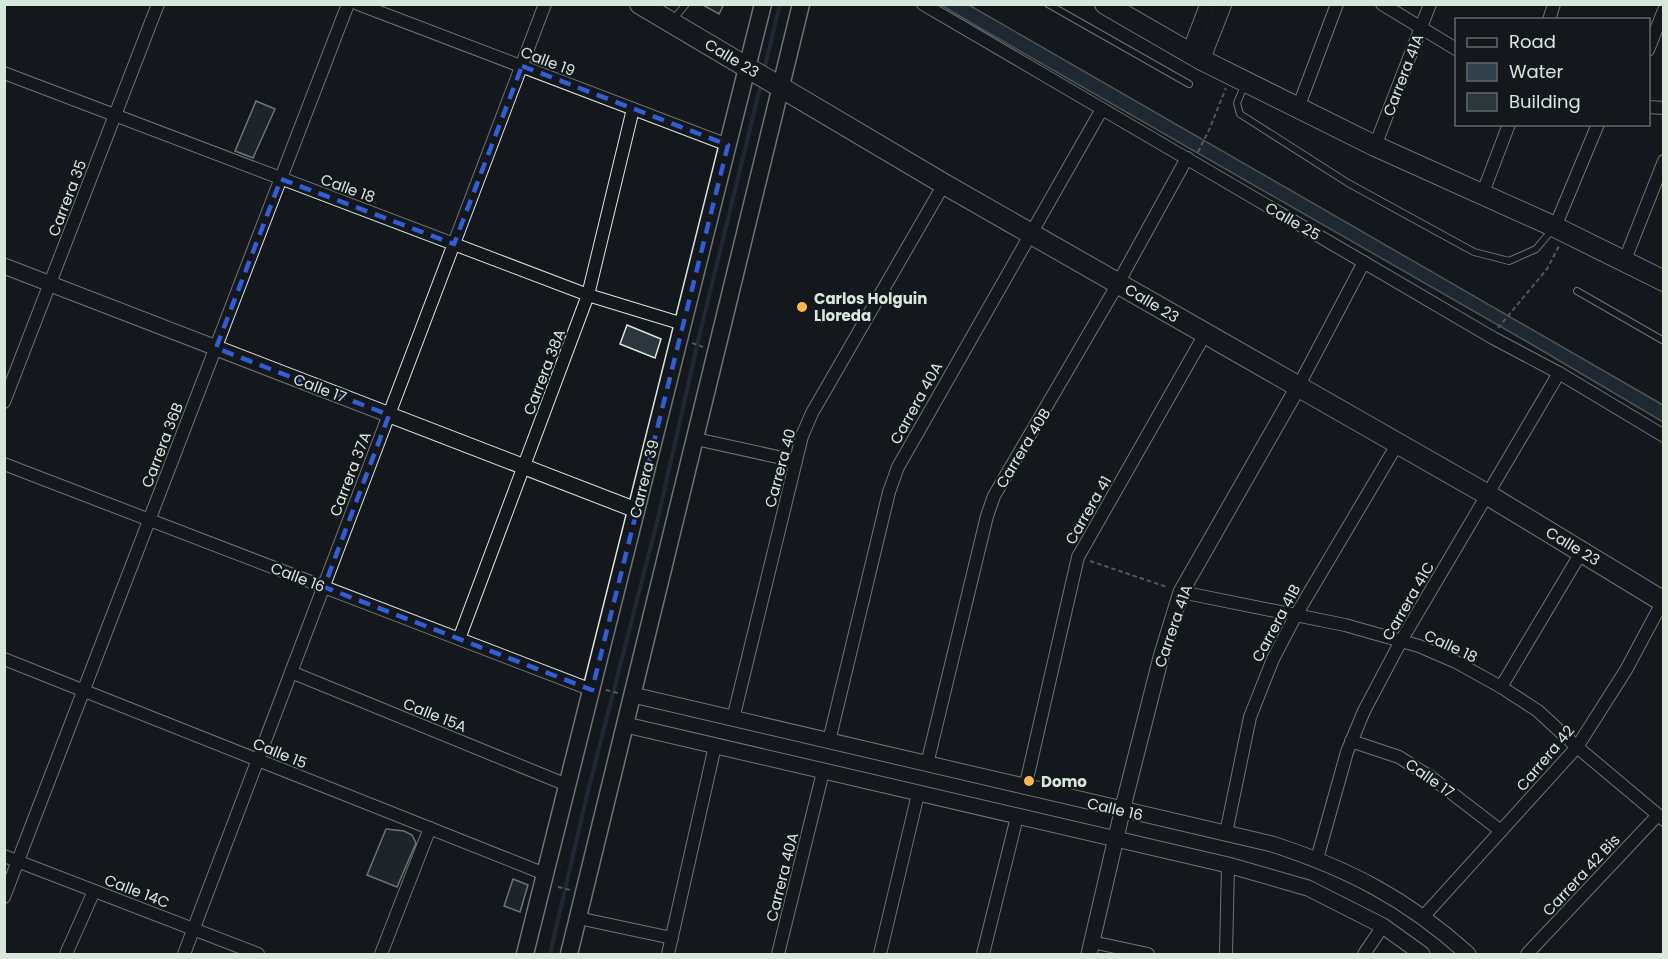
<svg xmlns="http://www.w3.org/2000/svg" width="1668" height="959" font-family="Poppins,sans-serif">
  <rect width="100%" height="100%" fill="#14181c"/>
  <path fill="#2f3f4d" stroke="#939e99" stroke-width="1.5" d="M941 5H969L1663 405V422L1531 344 985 31Z"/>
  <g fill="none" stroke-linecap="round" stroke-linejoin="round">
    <g stroke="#2f3f4d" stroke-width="4">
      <path d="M764 70 780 4"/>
      <path d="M550 954 587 795 658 518 699 337 761 84"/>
    </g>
  </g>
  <g fill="#2c363c" stroke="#d8e6dc" stroke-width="1.5">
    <path d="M701 4H724L719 14Z"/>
    <path d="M256 101 275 109 253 158 235 151Z"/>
    <path d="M627 325 661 339 655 358 620 344Z"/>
    <path d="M386 829 404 831 412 835 416 843 397 887 367 875Z"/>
    <path d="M513 879 528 885 520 912 504 906Z"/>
  </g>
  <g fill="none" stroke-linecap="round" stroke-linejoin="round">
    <g stroke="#d8e6dc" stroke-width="8">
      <g id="service">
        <path d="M1048 4 1189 84"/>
        <path d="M673 20 686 4"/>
        <path d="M1245 84 1237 103 1240 114 1348 183 1474 252 1509 261 1536 249 1552 230"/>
        <path d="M1577 291 1664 341"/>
      </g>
    </g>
    <g stroke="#d8e6dc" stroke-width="14">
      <g id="minor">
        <path d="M358 4 728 145"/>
        <path d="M923 4 1493 338 1559 373 1664 436"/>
        <path d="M1382 4 1456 49"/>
        <path d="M1549 20 1554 4"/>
        <path d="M1648 50 1664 10"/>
        <path d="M4 73 588 295 683 324"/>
        <path d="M1648 107 1664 108"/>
        <path d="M1298 108 1337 4"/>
        <path d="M1375 146 1430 4"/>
        <path d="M1482 195 1509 124"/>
        <path d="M1555 227 1598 124"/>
        <path d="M1624 262 1664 161"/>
        <path d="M1298 387 1364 262"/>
        <path d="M4 402 158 4"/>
        <path d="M696 439 796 461"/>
        <path d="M4 464 592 690"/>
        <path d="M1181 592 1345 625 1419 646 1456 662 1501 687 1538 711 1577 747 1664 820"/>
        <path d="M459 639 588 295 633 109"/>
        <path d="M4 659 545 874"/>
        <path d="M291 672 567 785"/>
        <path d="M1501 687 1582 551"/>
        <path d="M733 719 802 436 812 413 944 184"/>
        <path d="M829 741 889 492 898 467 1102 109"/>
        <path d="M1351 741 1399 757 1432 778 1501 831"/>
        <path d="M927 764 987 516 994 496 1112 294 1187 158"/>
        <path d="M1025 788 1078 557 1205 334"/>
        <path d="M1226 833 1250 717 1273 659 1296 615 1398 443"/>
        <path d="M4 856 258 954"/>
        <path d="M1317 859 1347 752 1364 711 1401 641 1559 373"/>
        <path d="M4 897 348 4"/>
        <path d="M1423 917 1577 747 1626 670 1664 599"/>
        <path d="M578 918 672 938"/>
        <path d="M1092 942 1148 954"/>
        <path d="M66 954 94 891"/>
        <path d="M184 954 545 4"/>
        <path d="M381 954 430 828"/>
        <path d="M668 954 715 746"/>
        <path d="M778 954 823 772"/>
        <path d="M880 954 918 794"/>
        <path d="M983 954 1017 817"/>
        <path d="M1226 954 1228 865"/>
        <path d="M1364 954 1383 926"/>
        <path d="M1527 954 1658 815"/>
      </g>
    </g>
    <g stroke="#d8e6dc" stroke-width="17">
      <g id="tertiary">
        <path d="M1189 54 1208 4"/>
        <path d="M1202 60 1224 4"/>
        <path d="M4 266 636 510"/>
        <path d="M633 695 1272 844C1349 869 1407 899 1468 954"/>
        <path d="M626 725 1228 865 1308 888 1383 926 1422 954"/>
        <path d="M1089 954 1125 799 1161 657 1181 592 1298 387"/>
      </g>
    </g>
    <g stroke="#d8e6dc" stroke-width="19">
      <g id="secondary">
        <path d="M525 954 763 4"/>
        <path d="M569 954 801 4"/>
      </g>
    </g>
    <g stroke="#d8e6dc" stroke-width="22">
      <g id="primary">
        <path d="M640 4 944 184 1488 495 1664 602"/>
        <path d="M1105 4 1202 60 1375 146 1555 227 1664 281"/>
      </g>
    </g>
    <g stroke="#9da8a2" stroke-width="2" stroke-dasharray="4.5 3" stroke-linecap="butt">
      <path d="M1198 152 1209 130 1226 88"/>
      <path d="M1498 328 1547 269 1559 246"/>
      <path d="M692 343 703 347"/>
      <path d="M1090 561 1167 587"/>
      <path d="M606 690 618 693"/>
      <path d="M558 887 570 890"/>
    </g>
    <use href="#service" stroke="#14181c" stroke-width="6"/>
    <use href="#minor" stroke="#14181c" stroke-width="12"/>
    <use href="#tertiary" stroke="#14181c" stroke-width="15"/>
    <use href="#secondary" stroke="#14181c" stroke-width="16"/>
    <use href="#primary" stroke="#14181c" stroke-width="20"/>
  </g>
  <path d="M0 0H1668V959H0ZM522 66 728 145 592 690 324 587 389 415 216 348 281 179 454 244Z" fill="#14181c" fill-opacity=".55" fill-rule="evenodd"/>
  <path fill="none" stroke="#305dd8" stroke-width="4.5" stroke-dasharray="12 8" stroke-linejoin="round" d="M522 66 728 145 592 690 324 587 389 415 216 348 281 179 454 244Z"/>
  <g fill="#ffb74d" stroke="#14181c" stroke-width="2">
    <circle cx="802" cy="307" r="6"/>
    <circle cx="1029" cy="781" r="6"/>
  </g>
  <g text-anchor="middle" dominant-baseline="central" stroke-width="4.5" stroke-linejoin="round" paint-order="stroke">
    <g font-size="15" fill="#d8e6dc" stroke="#14181c">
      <text transform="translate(732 58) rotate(31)">Calle 23</text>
      <text transform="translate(548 61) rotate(21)">Calle 19</text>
      <text transform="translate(1403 75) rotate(-69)">Carrera 41A</text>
      <text transform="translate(348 188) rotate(20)">Calle 18</text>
      <text transform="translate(67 198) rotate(-69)">Carrera 35</text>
      <text transform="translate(1293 221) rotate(30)">Calle 25</text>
      <text transform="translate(1152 303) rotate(31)">Calle 23</text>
      <text transform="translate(544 372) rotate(-69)">Carrera 38A</text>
      <text transform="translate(320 388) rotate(21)">Calle 17</text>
      <text transform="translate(916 403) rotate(-61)">Carrera 40A</text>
      <text transform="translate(162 445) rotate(-69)">Carrera 36B</text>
      <text transform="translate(1023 448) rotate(-59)">Carrera 40B</text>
      <text transform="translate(780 468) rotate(-75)">Carrera 40</text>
      <text transform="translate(350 474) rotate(-69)">Carrera 37A</text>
      <text transform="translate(644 479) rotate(-76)">Carrera 39</text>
      <text transform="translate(1088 510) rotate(-60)">Carrera 41</text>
      <text transform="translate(1573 546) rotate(31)">Calle 23</text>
      <text transform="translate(298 577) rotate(21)">Calle 16</text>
      <text transform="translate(1408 601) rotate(-60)">Carrera 41C</text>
      <text transform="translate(1276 623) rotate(-62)">Carrera 41B</text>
      <text transform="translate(1173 626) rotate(-71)">Carrera 41A</text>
      <text transform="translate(1451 646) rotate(25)">Calle 18</text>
      <text transform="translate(435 715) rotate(22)">Calle 15A</text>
      <text transform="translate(280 753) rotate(22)">Calle 15</text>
      <text transform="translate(1545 758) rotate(-50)">Carrera 42</text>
      <text transform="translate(1430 778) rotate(35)">Calle 17</text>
      <text transform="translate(1115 809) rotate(13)">Calle 16</text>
      <text transform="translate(1581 875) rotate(-47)">Carrera 42 Bis</text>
      <text transform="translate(782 877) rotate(-76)">Carrera 40A</text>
      <text transform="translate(137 891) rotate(21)">Calle 14C</text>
    </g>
    <g font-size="15" font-weight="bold" fill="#d8e6dc" stroke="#14181c" text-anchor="start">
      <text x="814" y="298">Carlos Holguin<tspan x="814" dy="17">Lloreda</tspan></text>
      <text x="1041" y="781">Domo</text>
    </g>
  </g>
  <rect width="1668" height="959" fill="none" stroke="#d8e6dc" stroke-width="12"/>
  <rect x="1455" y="18" width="195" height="108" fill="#14181c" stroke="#626a69" stroke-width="1.5"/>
  <rect x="1467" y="38" width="30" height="9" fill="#14181c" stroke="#626a69" stroke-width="1.5"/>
  <text x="1509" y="48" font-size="18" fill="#d8e6dc">Road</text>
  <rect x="1467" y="63" width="30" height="18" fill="#2f3f4d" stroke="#626a69" stroke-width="1.5"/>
  <text x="1509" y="78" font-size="18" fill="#d8e6dc">Water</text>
  <rect x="1467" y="93" width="30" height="18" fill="#2c363c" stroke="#626a69" stroke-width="1.5"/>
  <text x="1509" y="108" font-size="18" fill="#d8e6dc">Building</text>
</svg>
